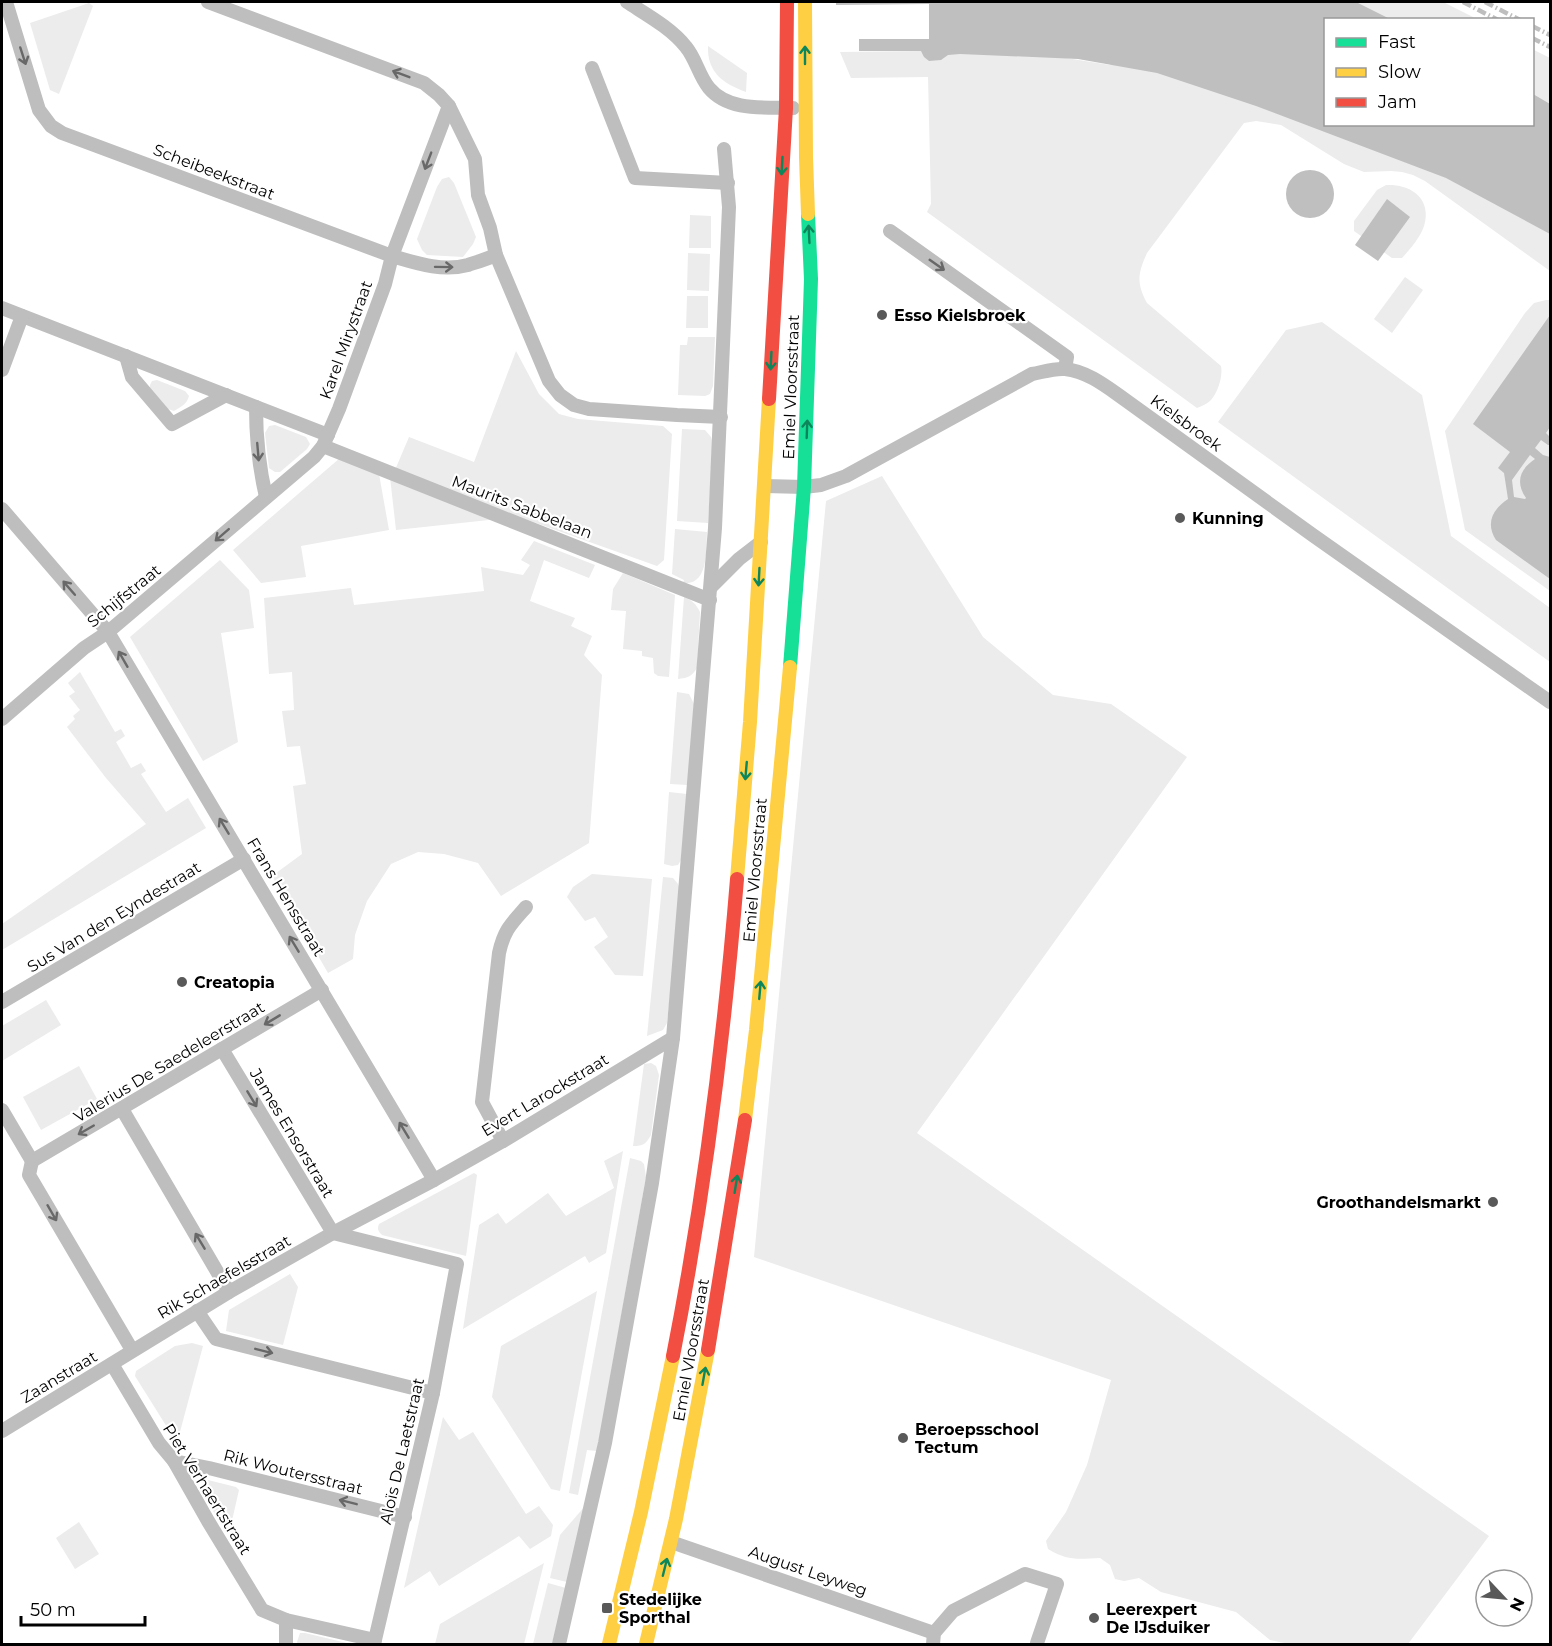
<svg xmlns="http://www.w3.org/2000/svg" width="1552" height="1646" font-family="Montserrat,sans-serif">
  <rect width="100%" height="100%" fill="#fff"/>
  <g fill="#ececec">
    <path d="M1326 2H1443L1477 19H1358Z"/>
    <path d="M89 3 93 6 59 94 50 90 30 23Z"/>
    <path d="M967 42 1110 65 1116 53 1326 124 1550 198V271L1425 181 1413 175 1402 172 1391 171 1364 172 1344 164 1281 125 1256 121 1244 123 1147 253C1138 273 1136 283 1147 303L1221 366C1223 376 1218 392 1211 400 1207 404 1202 406 1197 408L927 212 931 204 928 77 851 78 840 52 921 51Z"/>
    <path d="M708 46 747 73 746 92C724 84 707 73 708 46Z"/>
    <path d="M1532 49 1550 58V124L1533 115Z"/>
    <path d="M449 177 454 183 476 237 473 244 463 257 427 255 422 250 417 239 437 187 442 179Z"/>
    <path d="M1386 185C1412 184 1432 199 1424 226 1420 238 1410 249 1402 258H1392L1354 231V221L1377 190Z"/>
    <path d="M690 215 711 216V248H689Z"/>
    <path d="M688 253 710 254 709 291 687 290Z"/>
    <path d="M1405 277 1423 290 1392 333 1374 319Z"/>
    <path d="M687 296H708V328H686Z"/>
    <path d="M1546 300H1550V591L1465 530 1445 431 1525 313 1534 303Z"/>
    <path d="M1322 322 1422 395 1451 536 1550 608V662L1218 422 1286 330Z"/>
    <path d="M688 337H715L713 386 710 394 705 396 678 395 680 345H687Z"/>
    <path d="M516 351 539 394 559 414 578 419 663 426 672 434 664 560 657 566 494 508 395 470 409 437 474 462Z"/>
    <path d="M157 380 185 391 189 396C187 404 181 407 174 411L168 409 150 388V385L152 381Z"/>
    <path d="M275 425 306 437 310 444 307 449 280 472H275L269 468 265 433 269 426Z"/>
    <path d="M682 429 705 430 711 437 713 445 708 523 677 521Z"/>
    <path d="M340 458 379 474 389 530 301 546 306 577 261 583 233 550Z"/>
    <path d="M882 476 983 637 1053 695 1111 704 1187 757 917 1133 1489 1536 1408 1644H1289L1270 1640 1236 1612 1161 1592 1139 1578 1124 1581 1115 1579 1110 1565 1100 1558C1077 1559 1068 1561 1048 1549L1046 1541 1066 1512 1087 1465 1111 1380 754 1257 826 501Z"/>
    <path d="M390 477 498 519 396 530Z"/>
    <path d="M675 529 707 532C706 549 709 586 683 583L684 580 672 574Z"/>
    <path d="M534 541 595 565 589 578 544 560 530 601 575 618 571 626 592 636 584 655 602 675 589 843 501 896 478 863 444 854 418 852 391 864 367 901 355 935 353 959 328 973 272 876 302 854 293 786 306 784 300 746 287 747 282 711 294 710 292 672 269 674 264 598 351 588 354 605 484 591 481 567 523 575 530 565 521 560Z"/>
    <path d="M220 560 249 590 254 628 221 633 238 742 203 761 130 637Z"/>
    <path d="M623 573 675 595 669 677 658 676 654 673 653 658 642 656V651L623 649 626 611 611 610 613 589Z"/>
    <path d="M684 597C692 600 696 604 700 612L697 668C692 676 688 678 678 679Z"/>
    <path d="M80 672 115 732 121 729 125 736 116 742 131 768 141 763 146 771 141 774 166 812 188 798 206 828 2 950V924L146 824 106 778 67 727 75 719 73 716 80 710 69 696 75 692 68 683Z"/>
    <path d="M677 692 689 694 694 704 688 785 670 784Z"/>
    <path d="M669 792 687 794 681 860 678 865 672 866 664 864Z"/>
    <path d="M592 874 652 879 643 976 615 975 594 947 608 937 595 917 585 921 567 897 573 887Z"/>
    <path d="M663 877 673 878 678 884 681 892 667 1023 663 1030 647 1036Z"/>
    <path d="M46 1000 61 1025 2 1061V1026Z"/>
    <path d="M651 1063 656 1066 659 1075 651 1135C646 1144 643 1146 633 1146L644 1064Z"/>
    <path d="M79 1066 97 1099 41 1130 23 1097Z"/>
    <path d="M623 1151 606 1253 589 1263 585 1256 463 1329 479 1225 498 1213 506 1224 548 1193 566 1216 614 1188 604 1161Z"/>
    <path d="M630 1158 641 1161 644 1164 646 1177 597 1451 587 1450 578 1495 569 1493Z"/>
    <path d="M474 1173 477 1175 466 1256 382 1235C378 1231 377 1229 379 1224Z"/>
    <path d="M290 1274 298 1287 283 1345 226 1331 229 1310Z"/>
    <path d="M597 1291 560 1491 551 1489 492 1397 501 1346Z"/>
    <path d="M192 1343 203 1346 177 1443 135 1376 136 1371 175 1346Z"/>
    <path d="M443 1417 459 1440 473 1432 526 1514 539 1506 553 1525 551 1536 530 1549 519 1536 439 1586 430 1571 404 1588Z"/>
    <path d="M208 1480 236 1487 239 1490 231 1525 225 1527 223 1526C218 1518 201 1495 202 1487 203 1483 205 1482 208 1480Z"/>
    <path d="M586 1505 567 1582 550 1578 560 1535Z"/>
    <path d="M79 1522 99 1554 75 1569 56 1538Z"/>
    <path d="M544 1563 524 1644H435L440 1624Z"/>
    <path d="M548 1583 566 1588 552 1644H533Z"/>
    <path d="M300 1633H305L351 1644H298L297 1642Z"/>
  </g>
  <g fill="#bfbfbf" fill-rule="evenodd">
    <path d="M836 2H1356L1390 19 1326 20V124H1532L1533 94 1550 104V234L1446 178 1256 106 1157 73 1078 59 960 54 948 55 941 60 929 61 924 57 921 51H859V39H929V4L836 5Z"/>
    <circle cx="1310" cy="194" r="24"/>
    <path d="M1387 199 1410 217 1378 261 1355 245Z"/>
    <path d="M1550 315V427L1546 433 1550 437V445H1548L1541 440 1535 448 1543 455 1550 457V579L1496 540C1485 523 1493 509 1508 499L1504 473 1498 468 1510 452 1473 424ZM1530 455 1535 459C1520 469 1515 482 1526 498L1525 499 1514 497 1512 480Z"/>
  </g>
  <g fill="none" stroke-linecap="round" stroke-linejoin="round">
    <g stroke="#bebebe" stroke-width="14">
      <path d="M6 2 39 110 51 126 62 133 392 256C416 263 442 272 468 265 477 262 487 259 496 255"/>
      <path d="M208 2 424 83 439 95 449 106 475 159 478 195 490 228 496 255 549 381 560 395 574 405 589 409 677 415 721 417"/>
      <path d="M627 2C647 15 671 28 686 47 696 59 699 76 709 88 729 112 766 107 793 108"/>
      <path d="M592 68 635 178 728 183"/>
      <path d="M890 231 1067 357 1065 369"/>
      <path d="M2 308 328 435"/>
      <path d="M126 356 132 377 172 424 226 395"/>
      <path d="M2 370 22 316"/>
      <path d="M256 407C256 438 259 467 266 497"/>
      <path d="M323 446 710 600"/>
      <path d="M765 486 804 487 821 485 846 476 1032 374C1043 372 1054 368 1065 369 1087 371 1107 387 1124 399L1314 536 1550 702"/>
      <path d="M2 509 108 632 434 1180"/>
      <path d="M711 587 739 559 761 542"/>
      <path d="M2 719 84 648 108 632 314 457 323 446 339 409 385 284 392 256 449 106"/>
      <path d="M2 1002 244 859"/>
      <path d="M222 1049 333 1233 457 1264 433 1393 374 1644"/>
      <path d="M122 1109 229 1292"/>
      <path d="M2 1110 32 1161"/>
      <path d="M503 1141 482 1102 499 953C504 930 511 924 526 907"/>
      <path d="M32 1161 322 990"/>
      <path d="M32 1161 29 1175 132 1350"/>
      <path d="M197 1311 216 1339 433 1393"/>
      <path d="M112 1364 159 1443 174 1461 208 1521 262 1610 286 1620 375 1640"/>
      <path d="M2 1431 229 1292 333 1233 434 1180 503 1141 673 1038"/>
      <path d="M174 1461 209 1468 405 1517"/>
      <path d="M671 1542 934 1633"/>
      <path d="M286 1644V1620"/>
      <path d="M559 1644 605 1443 652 1183 673 1038 715 528 729 207 724 149"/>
      <path d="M933 1644 934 1633 953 1611 1025 1574 1057 1584 1037 1643"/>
    </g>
    <path stroke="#16e098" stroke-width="14" d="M790 667 804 487 811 279 808 214"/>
    <g stroke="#ffcf43" stroke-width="14">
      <path d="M805 2 806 157 808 214"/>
      <path d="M737 879 750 722 769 399"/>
      <path d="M745 1120 756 1030 790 667"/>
      <path d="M609 1644 641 1512 673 1356"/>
      <path d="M646 1644 676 1519 708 1350"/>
    </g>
    <g stroke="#f24e42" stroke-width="14">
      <path d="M769 399 786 108 787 2"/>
      <path d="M708 1350 745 1120"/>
      <path d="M673 1356C704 1199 724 1039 737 879"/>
    </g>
    <g stroke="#bebebe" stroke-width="4.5" stroke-dasharray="9 3 1.5 3" stroke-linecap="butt">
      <path d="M1463 2 1498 20"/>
      <path d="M1485 2 1520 20"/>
      <path d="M1532 26 1550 35"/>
      <path d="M1532 38 1550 47"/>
    </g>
  </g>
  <defs><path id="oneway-shaft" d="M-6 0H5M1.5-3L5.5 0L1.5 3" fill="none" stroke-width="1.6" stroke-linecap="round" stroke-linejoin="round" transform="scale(1.5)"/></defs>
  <g stroke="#0d865b">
    <use href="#oneway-shaft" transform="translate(805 55) rotate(-90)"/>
    <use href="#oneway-shaft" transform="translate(782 166) rotate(93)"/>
    <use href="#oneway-shaft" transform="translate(809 234) rotate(-93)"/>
    <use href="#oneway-shaft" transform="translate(771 361) rotate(93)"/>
    <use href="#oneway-shaft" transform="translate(807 429) rotate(-88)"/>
    <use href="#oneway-shaft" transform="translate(759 577) rotate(93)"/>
    <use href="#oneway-shaft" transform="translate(746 771) rotate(95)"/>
    <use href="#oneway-shaft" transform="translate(760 990) rotate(-85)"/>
    <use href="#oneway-shaft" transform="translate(736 1184) rotate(-81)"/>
    <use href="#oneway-shaft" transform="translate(704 1376) rotate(-80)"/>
    <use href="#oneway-shaft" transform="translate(665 1567) rotate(-76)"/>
  </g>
  <g stroke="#686868">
    <use href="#oneway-shaft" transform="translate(23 56) rotate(72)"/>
    <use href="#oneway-shaft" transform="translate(401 74) rotate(-159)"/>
    <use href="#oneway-shaft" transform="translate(428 161) rotate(111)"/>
    <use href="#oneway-shaft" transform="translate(937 265) rotate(35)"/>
    <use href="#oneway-shaft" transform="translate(444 267) rotate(1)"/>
    <use href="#oneway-shaft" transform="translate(258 452) rotate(85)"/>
    <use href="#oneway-shaft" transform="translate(222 535) rotate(139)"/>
    <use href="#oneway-shaft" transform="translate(69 588) rotate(-131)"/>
    <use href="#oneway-shaft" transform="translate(123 659) rotate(-120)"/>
    <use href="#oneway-shaft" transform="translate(224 826) rotate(-121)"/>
    <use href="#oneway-shaft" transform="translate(294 944) rotate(-121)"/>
    <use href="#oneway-shaft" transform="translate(272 1020) rotate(149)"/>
    <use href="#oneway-shaft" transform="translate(252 1099) rotate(59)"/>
    <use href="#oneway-shaft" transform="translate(86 1130) rotate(150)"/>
    <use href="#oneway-shaft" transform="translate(404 1130) rotate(-121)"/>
    <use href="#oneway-shaft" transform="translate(52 1213) rotate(60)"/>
    <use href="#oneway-shaft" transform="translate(200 1241) rotate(-121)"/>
    <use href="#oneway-shaft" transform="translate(264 1351) rotate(14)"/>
    <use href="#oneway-shaft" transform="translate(348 1502) rotate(-166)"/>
  </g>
  <g fill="#595959" stroke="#fff" stroke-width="2">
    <circle cx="882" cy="315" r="6"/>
    <circle cx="1180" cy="518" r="6"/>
    <circle cx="182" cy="982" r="6"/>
    <circle cx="1493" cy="1202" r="6"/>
    <circle cx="903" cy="1438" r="6"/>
    <rect x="601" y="1602" width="12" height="12" rx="3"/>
    <circle cx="1094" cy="1618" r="6"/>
  </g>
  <g text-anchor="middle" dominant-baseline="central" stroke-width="4.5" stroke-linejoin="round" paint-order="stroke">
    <g font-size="16" fill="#000" stroke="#fff">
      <text transform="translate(214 172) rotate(21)">Scheibeekstraat</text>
      <text transform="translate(346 340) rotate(-70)">Karel Mirystraat</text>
      <text transform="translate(791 387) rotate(-88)">Emiel Vloorsstraat</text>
      <text transform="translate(1186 423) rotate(36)">Kielsbroek</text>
      <text transform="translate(522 507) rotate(21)">Maurits Sabbelaan</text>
      <text transform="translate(124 596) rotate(-39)">Schijfstraat</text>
      <text transform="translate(755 870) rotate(-85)">Emiel Vloorsstraat</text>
      <text transform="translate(286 897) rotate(59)">Frans Hensstraat</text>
      <text transform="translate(114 917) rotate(-31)">Sus Van den Eyndestraat</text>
      <text transform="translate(169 1062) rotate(-31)">Valerius De Saedeleerstraat</text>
      <text transform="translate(545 1095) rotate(-31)">Evert Larockstraat</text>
      <text transform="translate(292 1133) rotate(59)">James Ensorstraat</text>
      <text transform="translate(224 1277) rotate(-30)">Rik Schaefelsstraat</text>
      <text transform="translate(691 1350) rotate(-80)">Emiel Vloorsstraat</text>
      <text transform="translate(59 1377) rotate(-31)">Zaanstraat</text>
      <text transform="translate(402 1451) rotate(-77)">Aloïs De Laetstraat</text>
      <text transform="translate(293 1472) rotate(14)">Rik Woutersstraat</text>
      <text transform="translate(207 1489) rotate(58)">Piet Verhaertstraat</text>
      <text transform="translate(808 1571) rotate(19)">August Leyweg</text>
    </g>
    <g font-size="16" font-weight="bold" fill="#000" stroke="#fff" text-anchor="start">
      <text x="894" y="315">Esso Kielsbroek</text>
      <text x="1192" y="518">Kunning</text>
      <text x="194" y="982">Creatopia</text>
      <text x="1481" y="1202" text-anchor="end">Groothandelsmarkt</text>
      <text x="915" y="1429">Beroepsschool<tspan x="915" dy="18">Tectum</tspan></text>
      <text x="619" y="1599">Stedelijke<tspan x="619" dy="18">Sporthal</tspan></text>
      <text x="1106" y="1609">Leerexpert<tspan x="1106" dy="18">De IJsduiker</tspan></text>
    </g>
  </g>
  <rect width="1552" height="1646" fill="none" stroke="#000000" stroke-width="6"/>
  <rect x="1324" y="18" width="210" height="108" fill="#ffffff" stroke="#999999" stroke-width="1.5"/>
  <rect x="1336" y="38" width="30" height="9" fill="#16e098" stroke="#999999" stroke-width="1.5"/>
  <text x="1378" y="48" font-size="18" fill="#000000">Fast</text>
  <rect x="1336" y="68" width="30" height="9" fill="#ffcf43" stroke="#999999" stroke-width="1.5"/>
  <text x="1378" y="78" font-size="18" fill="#000000">Slow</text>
  <rect x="1336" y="98" width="30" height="9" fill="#f24e42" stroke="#999999" stroke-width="1.5"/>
  <text x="1378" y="108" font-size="18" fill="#000000">Jam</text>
  <g transform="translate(1504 1598) rotate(116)"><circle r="28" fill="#ffffff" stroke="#999999" stroke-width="1.5"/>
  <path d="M0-4.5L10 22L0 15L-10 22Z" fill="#595959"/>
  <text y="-9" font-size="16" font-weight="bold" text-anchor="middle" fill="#000000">N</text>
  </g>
  <path d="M21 1616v9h124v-9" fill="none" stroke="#000000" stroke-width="3"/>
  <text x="30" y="1616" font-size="18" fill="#000000" stroke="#ffffff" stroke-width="4.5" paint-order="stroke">50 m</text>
</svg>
